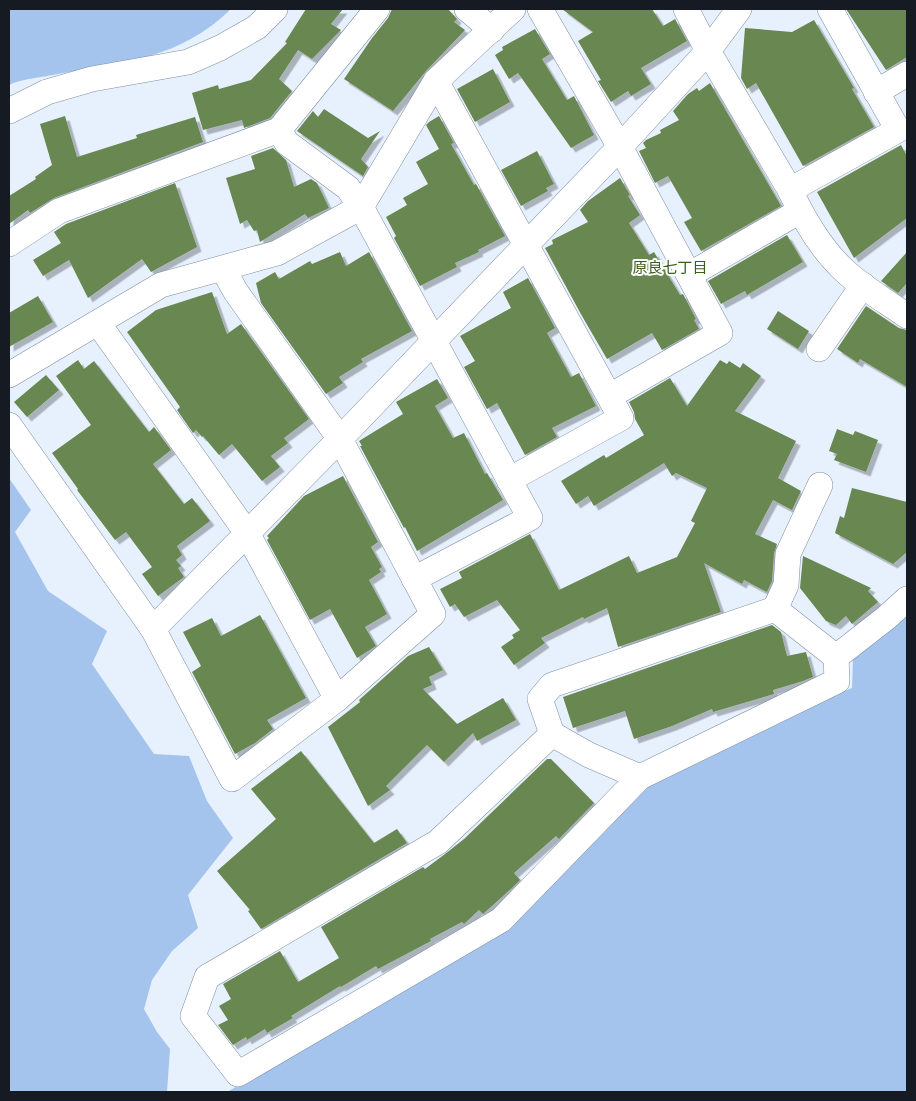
<svg xmlns="http://www.w3.org/2000/svg" width="916" height="1101" font-family="Poppins,'Noto Sans JP',sans-serif">
  <defs>
    <filter id="shadow"><feDropShadow dx="4.5" dy="4.5" stdDeviation="0" flood-color="#0004"/></filter>
  </defs>
  <rect width="100%" height="100%" fill="#e7f1fe"/>
  <g fill="#a4c4ee">
    <path d="M9 9H231C180 59 124 62 58 74 44 77 20 79 9 85Z"/>
    <path d="M9 478 31 510 15 532 48 591 107 631 92 664 154 754 189 756 207 801 233 838 188 895 198 928 172 951 152 980 144 1009 157 1032 170 1049 167 1092H9Z"/>
    <path d="M907 615V1092H227L352 1021 508 925 647 786 789 713 852 688 853 659Z"/>
  </g>
  <g fill="#688751" filter="url(#shadow)">
    <path d="M306 9H343L331 24 341 30 312 59 298 50 279 79 292 91 270 118 244 128 242 120 203 130 192 93 218 85 219 89 251 80 287 43 285 42Z"/>
    <path d="M392 9H448L457 19 454 22 465 30 426 71 393 111 344 79 372 38 388 18Z"/>
    <path d="M562 9H652L663 26 675 19 687 41 641 68 651 84 631 96 628 91 611 102 598 81 601 80 578 41 593 32Z"/>
    <path d="M846 9H907V57L886 70Z"/>
    <path d="M814 20 854 88 852 89 874 127 803 166 756 83 747 89 741 78 745 28 792 32Z"/>
    <path d="M535 29 550 54 542 59 567 100 574 96 594 135 571 148 518 73 509 79 495 55 503 50 502 47Z"/>
    <path d="M493 69 510 102 475 122 457 89Z"/>
    <path d="M710 83 781 206 701 251 684 222 692 218 668 176 655 183 639 151 646 148 643 143 646 140 661 133 660 130 679 120 673 111 688 94 697 88 699 91Z"/>
    <path d="M324 109 368 138 380 131 361 159 368 167 363 176 297 131 313 111 318 117Z"/>
    <path d="M65 116 77 157 137 138 136 135 195 117 203 142 54 198 30 213 28 210 9 224V196L36 179 35 177 52 165 40 124Z"/>
    <path d="M439 116 454 143 451 144 474 185 476 184 505 236 478 250 479 252 455 263 457 267 420 286 394 238 396 236 386 217 407 205 403 198 428 184 416 162 439 149 426 125 429 122Z"/>
    <path d="M901 145 907 156V218L854 258 817 192Z"/>
    <path d="M273 148 286 160 294 187 311 179 317 183 329 208 308 218 305 214 260 242 257 230 254 231 247 220 240 224 226 178 255 169 251 156Z"/>
    <path d="M537 151 554 184 546 188 548 191 521 206 501 170Z"/>
    <path d="M620 178 630 195 628 196 640 215 629 223 649 255 654 252 680 295 683 294 696 319 694 320 699 329 662 350 652 333 607 359 582 316 545 248 553 244 552 240 588 222 580 210 588 201Z"/>
    <path d="M175 183 197 247 151 272 142 259 88 298 69 260 43 276 33 260 61 243 54 232 66 224Z"/>
    <path d="M787 235 803 262 747 295 745 291 721 304 708 281Z"/>
    <path d="M340 252 346 266 369 252 412 331 361 359 363 362 339 377 343 383 326 394 261 303 256 283 275 272 279 279 310 261 312 264Z"/>
    <path d="M907 252V283L898 293 881 281Z"/>
    <path d="M528 278 555 328 547 333 571 377 579 373 596 406 552 428 557 437 525 455 497 403 487 409 464 367 475 361 460 336 511 308 503 292Z"/>
    <path d="M212 292 227 334 241 324 309 419 284 438 288 443 271 456 280 467 262 481 232 444 219 455 203 436 202 437 196 430 193 433 177 410 180 407 127 332 156 310Z"/>
    <path d="M38 296 53 322 9 347V313Z"/>
    <path d="M866 306 899 328 907 330V387L860 359 858 363 837 349Z"/>
    <path d="M778 311 809 331 798 349 767 329Z"/>
    <path d="M78 360 84 369 94 361 149 432 154 427 171 450 153 464 184 504 192 498 210 521 177 546 182 555 176 560 181 566 178 568 184 577 158 596 142 574 152 567 126 532 115 540 77 490 78 489 52 453 91 425 56 376Z"/>
    <path d="M720 360 727 364 729 361 740 368 743 363 761 376 735 411 796 441 778 478 801 491 792 510 773 500 755 534 777 544 774 553 772 581 767 592 744 580 742 584 704 563 721 612 618 647 607 608 584 619 583 617 541 638 545 643 514 665 501 647 514 638 512 635 520 630 497 600 464 617 455 604 450 607 440 589 462 578 459 572 530 534 559 590 629 556 637 573 677 557 695 523 691 521 707 488 676 473 672 476 664 463 594 506 588 496 576 504 561 481 604 455 606 458 644 435 635 419 634 412 629 402 670 378 687 406Z"/>
    <path d="M46 375 59 390 27 417 14 402Z"/>
    <path d="M437 379 448 398 435 406 453 438 464 433 485 474 487 473 503 500 417 551 405 527 404 528 360 446H362L359 441 403 414 396 402Z"/>
    <path d="M837 429 853 435 855 431 878 440 866 472 834 460 837 454 829 451Z"/>
    <path d="M343 476 378 542 371 547 382 567 379 569 381 572 369 580 387 614 365 627 376 646 357 658 330 609 310 620 267 540 269 538 267 536 304 496Z"/>
    <path d="M852 488 907 502V552L893 564 835 533 840 516 844 518Z"/>
    <path d="M803 556 871 588 868 591 878 602 852 624 846 616 836 625 826 621 800 588Z"/>
    <path d="M260 615 306 698 267 720 273 729 255 743 235 754 192 672 201 666 183 632 212 618 221 636Z"/>
    <path d="M772 625 781 632 787 656 806 652 813 677 803 681 773 690 774 694 713 712 712 709 672 726 634 739 625 711 573 728 563 697Z"/>
    <path d="M429 647 443 670 429 677 432 685 423 689 457 724 503 698 516 720 477 741 473 733 444 762 427 745 386 786 390 790 368 806 328 727 360 702 359 700 408 656Z"/>
    <path d="M301 751 374 843 397 829 407 843 261 929 248 911 250 910 217 871 276 819 251 789Z"/>
    <path d="M547 759H551L594 803 559 839 556 836 514 873 520 880 512 888 483 914 479 910 464 924 462 922 430 939 431 941 378 969 376 966 341 987 340 986 291 1016 293 1018 267 1033 265 1029 247 1040 246 1037 233 1045 218 1025 228 1020 219 1006 231 999 223 984 280 951 298 982 339 958 321 927 423 867 425 869 445 854 464 839Z"/>
  </g>
  <g fill="none" stroke-linecap="round" stroke-linejoin="round">
    <g stroke="#808ea2" stroke-width="26">
      <g id="street">
        <path d="M467 9 492 30"/>
        <path d="M540 9 620 147 720 333 610 396"/>
        <path d="M686 9 708 51 790 190C804 220 822 251 847 273 865 289 887 302 907 316"/>
        <path d="M436 81 621 418 509 480"/>
        <path d="M876 92 907 74"/>
        <path d="M9 111 47 92 92 79 188 62 220 48 257 27 275 9"/>
        <path d="M279 130 287 143 348 188 361 207 530 518 414 579"/>
        <path d="M790 190 898 130 830 9"/>
        <path d="M9 244 59 211 279 130 377 9"/>
        <path d="M689 275 800 211"/>
        <path d="M98 323 247 533 337 699"/>
        <path d="M819 349 863 285"/>
        <path d="M9 375 161 285 277 253 361 207 436 81 513 9"/>
        <path d="M9 425 153 629 232 779 337 699 433 614 340 439 236 292 223 269"/>
        <path d="M775 609 836 657 837 681 640 777 501 920 238 1074 193 1016 207 977 438 842 552 734 540 699 552 685Z"/>
        <path d="M775 609 786 585 788 554 820 485"/>
        <path d="M153 629 340 439 620 147 708 51 739 9"/>
        <path d="M836 657 886 618 907 599"/>
        <path d="M552 734 589 755 640 777"/>
      </g>
    </g>
    <use href="#street" stroke="#fff" stroke-width="25"/>
  </g>
  <g text-anchor="middle" dominant-baseline="central" stroke-width="4" stroke-linejoin="round" paint-order="stroke">
    <g font-size="15" fill="#3b5d1d" stroke="#fdfdfd">
      <text x="670" y="267">原良七丁目</text>
    </g>
  </g>
  <rect width="916" height="1101" fill="none" stroke="#161b23" stroke-width="20"/>
</svg>
